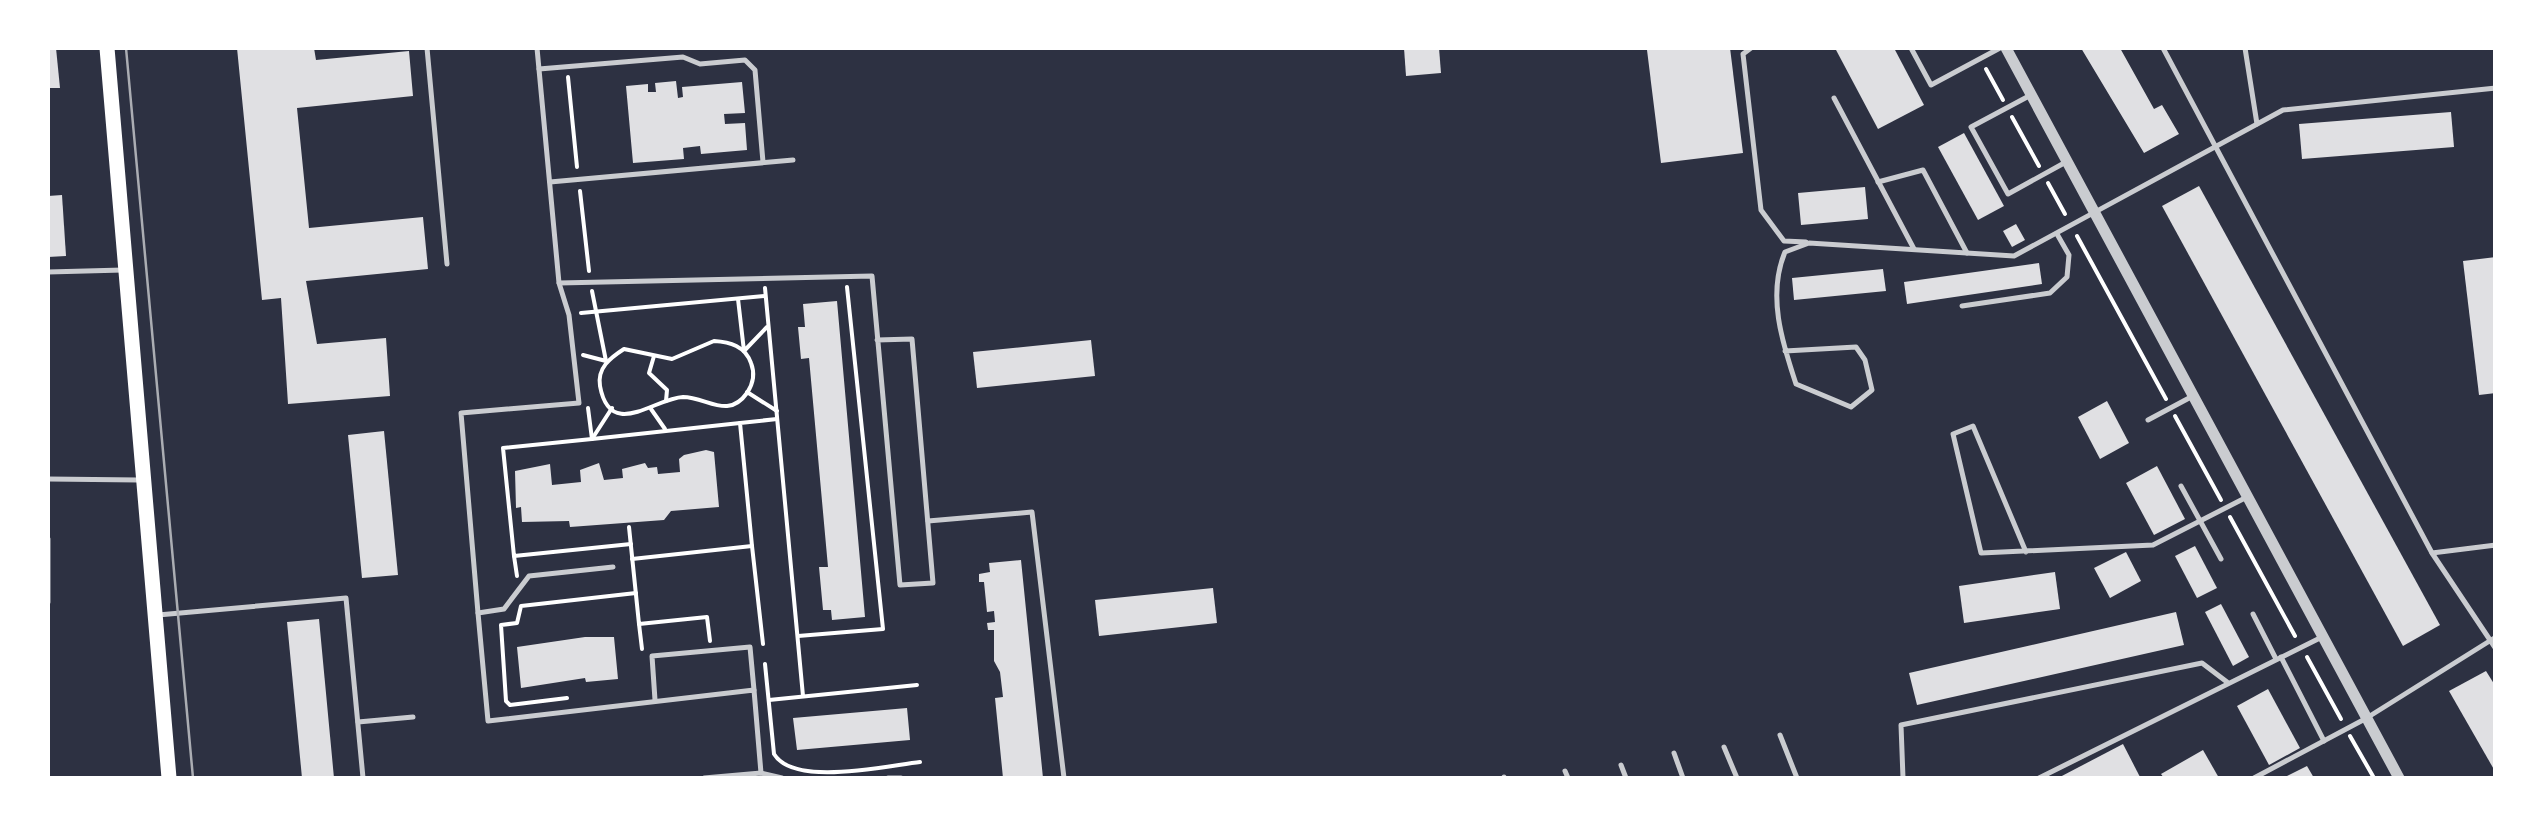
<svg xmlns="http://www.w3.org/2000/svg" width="2543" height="826" font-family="Roboto,sans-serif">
  <rect width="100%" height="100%" fill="#2d3142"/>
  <g fill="#e0e0e3">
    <path d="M48 48H56L60 88H48Z"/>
    <path d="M237 48H314L316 60 409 51 413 96 297 108 309 228 423 217 428 269 306 281 317 344 386 338 390 396 288 404 281 298 262 300Z"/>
    <path d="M1404 48H1439L1441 73 1406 76Z"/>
    <path d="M1672 48H1730L1743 153 1661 163 1647 50Z"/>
    <path d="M1835 48H1894L1924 105 1878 129Z"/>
    <path d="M2081 48H2120L2154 109 2162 105 2179 134 2144 153Z"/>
    <path d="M676 81 678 98 683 97 682 87 742 82 745 113 724 114 725 124 745 123 747 150 701 154 700 146 683 148 684 159 633 163 626 86 648 84V92H656L655 83Z"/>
    <path d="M2451 112 2454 147 2302 159 2299 124Z"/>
    <path d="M1964 133 2004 206 1978 220 1938 147Z"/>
    <path d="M2199 186 2440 625 2403 646 2162 206Z"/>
    <path d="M1865 187 1868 219 1801 225 1798 193Z"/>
    <path d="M62 195 66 256 48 257V196Z"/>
    <path d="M2016 224 2025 240 2012 247 2003 231Z"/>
    <path d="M2496 257V393L2479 395 2463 261Z"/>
    <path d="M2039 263 2042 284 1907 304 1904 282Z"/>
    <path d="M1883 269 1886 291 1794 300 1792 278Z"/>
    <path d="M837 301 865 617 832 620 831 610H823L819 567H828L809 358 801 359 798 327H805L803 304Z"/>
    <path d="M1091 340 1095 376 977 388 973 352Z"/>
    <path d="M2107 401 2129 443 2100 459 2078 417Z"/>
    <path d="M384 431 398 575 362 578 348 435Z"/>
    <path d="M706 450 714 452 719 507 671 511 664 520 570 527 569 521 522 522 521 507 516 508 515 471 550 464 552 485 581 482 580 470 599 463 604 480 623 478 622 469 645 463 648 468 657 467 658 474 680 472 679 459 684 455Z"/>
    <path d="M2157 466 2185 519 2154 535 2126 483Z"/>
    <path d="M2195 546 2217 588 2197 598 2175 556Z"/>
    <path d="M2126 552 2141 581 2110 598 2094 568Z"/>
    <path d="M1021 560 1043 778H1003L995 698 1003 697 1000 672 994 661V630H988L987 623 995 622 994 611 987 612 984 582H979V574L990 572 989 563Z"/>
    <path d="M2055 572 2060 609 1964 623 1959 586Z"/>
    <path d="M1213 588 1217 623 1099 636 1095 600Z"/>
    <path d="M2221 604 2249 657 2233 666 2205 612Z"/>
    <path d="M2176 612 2184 645 1917 705 1909 673Z"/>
    <path d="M319 619 334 778H302L287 622Z"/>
    <path d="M585 637H614L618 679 586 682 585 678 521 688 517 647Z"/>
    <path d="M2486 671 2496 687V773L2449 691Z"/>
    <path d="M2268 689 2300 748 2269 765 2237 706Z"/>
    <path d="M907 708 910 740 797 750 793 718Z"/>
    <path d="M2123 744 2140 777 2137 778H2058Z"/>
    <path d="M2203 750 2219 778H2164L2161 774Z"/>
    <path d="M2307 766 2314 778H2283Z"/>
  </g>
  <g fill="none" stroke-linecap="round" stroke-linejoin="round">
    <g stroke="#fff" stroke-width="4">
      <path d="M1986 69 2003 100"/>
      <path d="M568 77 577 167"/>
      <path d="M2012 117 2039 166"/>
      <path d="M2048 183 2065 214"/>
      <path d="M580 191 589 271"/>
      <path d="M2077 236 2166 399"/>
      <path d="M765 288 803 696"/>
      <path d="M738 299 744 351 767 327"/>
      <path d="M581 313 765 296"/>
      <path d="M714 341C730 342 745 346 751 363 755 373 753 384 747 393 728 420 707 397 683 397 655 398 610 441 600 386 597 368 610 358 624 349L672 359Z"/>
      <path d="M583 355 606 361 592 291"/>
      <path d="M654 356 649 373 667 390 666 401"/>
      <path d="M747 392 777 411"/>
      <path d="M588 408 592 439 740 423"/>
      <path d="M612 408 592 439 503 448 514 556 631 544"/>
      <path d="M651 409 665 429"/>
      <path d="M2175 416 2221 500"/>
      <path d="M2230 517 2295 636"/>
      <path d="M629 527 639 624 707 617 710 641"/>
      <path d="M752 546 740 423 777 419"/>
      <path d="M514 556 517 576"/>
      <path d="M632 559 752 546 763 644"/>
      <path d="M639 624 642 649"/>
      <path d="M798 636 883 629 847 287"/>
      <path d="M2307 657 2341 719"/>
      <path d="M765 664 774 754C794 787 885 766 920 762"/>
      <path d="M567 698 510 705 506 701 501 625 517 623 521 606 636 593"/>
      <path d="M769 700 917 685"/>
      <path d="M2350 736 2374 778"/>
    </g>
    <g stroke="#caccd0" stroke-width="5">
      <path d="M427 48 447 264"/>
      <path d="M1751 48 1743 54 1761 210 1784 241 1806 242"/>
      <path d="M1911 48 1931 85 2000 48"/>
      <path d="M2163 48 2432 553 2496 649"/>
      <path d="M2245 48 2257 124"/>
      <path d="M539 69 683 57 700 64 745 60 755 70 763 162"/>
      <path d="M2029 96 1971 127 2008 194 2066 162"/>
      <path d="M1834 98 1914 249"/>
      <path d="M550 182 793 160"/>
      <path d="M1878 182 1923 170 1967 253"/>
      <path d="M48 272 123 270"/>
      <path d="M559 283 872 276 900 585 933 583 912 339 877 340"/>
      <path d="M1962 306 2050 293 2067 277 2069 255 2057 234"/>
      <path d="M1785 351 1856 347 1865 360 1872 390 1851 407 1796 384C1782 342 1767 295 1785 252L1809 243 2014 256 2283 110 2496 88"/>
      <path d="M2148 420 2191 397"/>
      <path d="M48 479 139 480"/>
      <path d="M2181 486 2221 559"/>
      <path d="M928 521 1032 512 1064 778"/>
      <path d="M48 539V602"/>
      <path d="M2026 552 1973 426 1953 434 1981 553 2153 545 2247 497"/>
      <path d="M2432 553 2496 545"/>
      <path d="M613 567 529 576 504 609 478 613 488 721 754 690 761 773"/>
      <path d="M478 613 461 413 579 403 569 315 559 283 537 48"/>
      <path d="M2253 614 2276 659"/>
      <path d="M158 615 346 598 363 778"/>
      <path d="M2281 657 2324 741"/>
      <path d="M655 700 652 656 750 647 754 690"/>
      <path d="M358 722 413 717"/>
      <path d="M1780 735 1797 778"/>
      <path d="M1724 747 1737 778"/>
      <path d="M1674 753 1683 778"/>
      <path d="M1621 765 1626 778"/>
      <path d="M1565 771 1568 778"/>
      <path d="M1504 777V778"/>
      <path d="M704 778 761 773 782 778"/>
      <path d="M888 778H901"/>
      <path d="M1903 778 1901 725 2202 663 2227 682"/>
      <path d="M2039 778 2322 637"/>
      <path d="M2254 778 2365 719 2496 637"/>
    </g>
    <path stroke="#caccd0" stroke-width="11" d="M2006 48 2399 778"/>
    <path stroke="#fff" stroke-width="15" d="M107 48 169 778"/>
    <path stroke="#abadb3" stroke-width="2.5" d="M126 48 193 778"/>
  </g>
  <rect width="2543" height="826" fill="none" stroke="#ffffff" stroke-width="100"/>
</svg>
